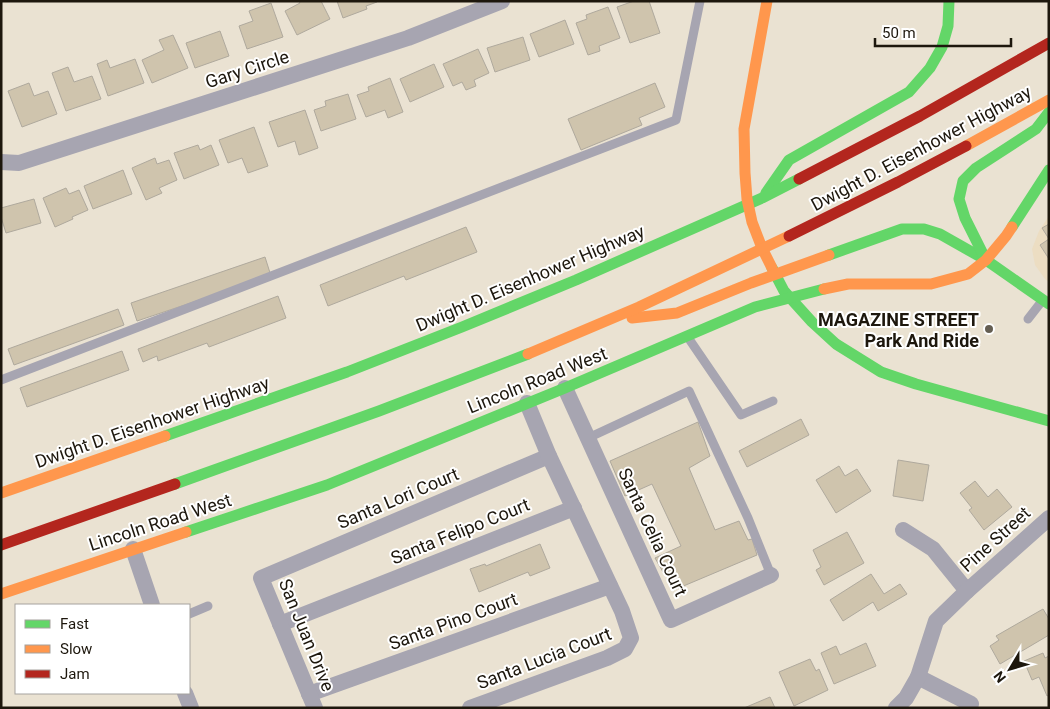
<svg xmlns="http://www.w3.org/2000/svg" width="1050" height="709" font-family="Roboto,sans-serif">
  <rect width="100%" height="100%" fill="#eae2d2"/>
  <path fill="#ecddc2" d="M1049 216V282L1045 279 1035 265 1032 249 1039 231Z"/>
  <g fill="#cfc4ad" stroke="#afa99d">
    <path d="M299 1H321L330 19 297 35 285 11 300 3Z"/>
    <path d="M337 1H376L377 2 366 6 367 9 343 18Z"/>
    <path d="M634 1H649L660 33 630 43 617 7Z"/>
    <path d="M271 3 283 37 247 49 239 26 253 21 249 11Z"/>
    <path d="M608 7 620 38 599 46 600 51 588 55 576 23 587 19 586 15Z"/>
    <path d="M565 20 574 44 539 57 530 34Z"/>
    <path d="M220 31 229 56 195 68 186 43Z"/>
    <path d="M173 35 188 68 152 83 142 60 164 50 159 40Z"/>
    <path d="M523 37 530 60 495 72 487 48Z"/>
    <path d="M478 49 489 73 474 80 476 86 466 90 462 82 453 86 443 64Z"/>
    <path d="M135 59 144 83 108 96 97 64 107 60 110 68Z"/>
    <path d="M434 64 444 87 410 102 400 79Z"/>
    <path d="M68 67 74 82 92 76 101 99 66 111 52 73Z"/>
    <path d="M390 78 403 112 388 118 385 110 366 117 357 95 369 91 368 87Z"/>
    <path d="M29 83 34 96 48 91 57 114 22 127 8 91Z"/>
    <path d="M655 83 665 107 639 118 642 125 581 150 568 119Z"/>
    <path d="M348 94 356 119 321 131 314 110 326 106 325 101Z"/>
    <path d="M305 110 318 148 299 155 295 141 278 147 269 122Z"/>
    <path d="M254 127 268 166 248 173 242 158 228 163 219 140Z"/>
    <path d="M198 145 200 150 211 145 219 165 184 179 174 153Z"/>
    <path d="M155 158 157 164 169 160 177 180 159 188 162 193 146 200 132 168Z"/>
    <path d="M123 170 132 194 93 209 84 186Z"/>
    <path d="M66 188 69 194 79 190 88 210 72 217 73 219 55 227 43 198Z"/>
    <path d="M34 199 41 223 6 233 1 217V208Z"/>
    <path d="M1049 224V239L1042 228Z"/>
    <path d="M466 227 477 252 406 280 404 276 328 306 320 285Z"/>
    <path d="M1049 239V259L1040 245Z"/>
    <path d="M265 257 271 276 137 321 131 303Z"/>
    <path d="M278 296 286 318 209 347 207 343 158 361 157 356 143 362 138 349Z"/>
    <path d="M118 309 124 325 14 365 8 349Z"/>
    <path d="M122 351 129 370 27 407 20 388Z"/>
    <path d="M801 419 809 435 747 467 739 451Z"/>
    <path d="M698 422 710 456 689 468 715 530 739 521 748 540 752 539 757 555 674 590 666 571 663 572 655 558 681 546 652 484 625 496 610 461Z"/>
    <path d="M898 460 929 465 923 501 893 496Z"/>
    <path d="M839 466 845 476 857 469 871 491 836 513 816 480Z"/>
    <path d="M975 481 988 497 997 489 1012 507 984 530 969 510 972 508 960 493Z"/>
    <path d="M847 532 864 563 824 585 816 570 821 567 813 550Z"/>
    <path d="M540 544 550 568 530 576 528 572 479 592 470 569 485 564 486 566Z"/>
    <path d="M871 574 884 594 900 584 907 594 878 611 873 602 843 621 830 600Z"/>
    <path d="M1043 609 1049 619V635L1000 664 990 646 999 640 996 636Z"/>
    <path d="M866 643 876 666 834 684 821 653 836 646 840 655Z"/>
    <path d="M1043 653 1045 658 1049 656V695L1047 696 1039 677 1032 680 1024 661Z"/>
    <path d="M810 659 816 671 819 669 828 690 794 706 779 672Z"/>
    <path d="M770 697 775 708H744Z"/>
  </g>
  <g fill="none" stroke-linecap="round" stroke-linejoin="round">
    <g stroke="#a7a5b1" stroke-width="9">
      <path d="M1028 319 1042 301"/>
      <path d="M687 336 741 415 773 401"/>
      <path d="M1 380 676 120 700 1"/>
      <path d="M588 438 689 391 748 518 771 575"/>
      <path d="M189 614 208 606"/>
    </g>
    <g stroke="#a7a5b1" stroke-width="16">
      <path d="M1 162 19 163 408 38 502 1"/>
      <path d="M565 388 671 620 771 575"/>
      <path d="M903 530 933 549 967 591"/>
      <path d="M133 549 152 605"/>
      <path d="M280 624 574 508"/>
      <path d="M918 677 971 704"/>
      <path d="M185 693 191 708"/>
      <path d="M309 694 610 586"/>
      <path d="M315 708 261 578 549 456"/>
      <path d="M470 708 607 658 625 649 631 638 622 611 549 456 527 403"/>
      <path d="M896 708 906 698 918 677 936 621 967 591 1049 518"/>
    </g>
    <g stroke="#63d668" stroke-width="11">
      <path d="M766 193 789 160 909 92 930 68 942 47 948 26 949 1"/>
      <path d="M1012 227 1049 170"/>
      <path d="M829 255 902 229H924L940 234 986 260"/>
      <path d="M986 260 1049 304"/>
      <path d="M986 260 965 218 959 199 963 181 976 168 1036 129 1049 112"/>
      <path d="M772 268 784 291 812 322 836 344 881 372 916 384 1049 421"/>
      <path d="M165 436 347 372 462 327 576 280 762 198 799 179"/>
      <path d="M175 484 379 411 528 354"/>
      <path d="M186 532 327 485 565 388 755 307 824 289"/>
    </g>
    <g stroke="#ff974d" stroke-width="11">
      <path d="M767 1 744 129 745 173 747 199 752 222 762 248 772 268"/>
      <path d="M966 146 1049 100"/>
      <path d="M824 289 848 284H931L968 274 986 260 1006 236 1012 227"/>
      <path d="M632 318 677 313 751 283 829 255"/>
      <path d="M528 354 639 307 789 236"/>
      <path d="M1 493 165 436"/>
      <path d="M1 594 186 532"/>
    </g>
    <g stroke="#b3261e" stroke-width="11">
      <path d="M799 179 920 116 1049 43"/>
      <path d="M789 236 898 182 966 146"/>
      <path d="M1 545 175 484"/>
    </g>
  </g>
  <circle fill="#655e52" stroke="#fff" stroke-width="2" cx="989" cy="329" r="5"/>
  <g text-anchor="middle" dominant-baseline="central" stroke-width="4" stroke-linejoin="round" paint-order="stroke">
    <g font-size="18" fill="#1d170d" stroke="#fff">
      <text transform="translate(247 69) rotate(-18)">Gary Circle</text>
      <text transform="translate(921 148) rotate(-28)">Dwight D. Eisenhower Highway</text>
      <text transform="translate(530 278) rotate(-23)">Dwight D. Eisenhower Highway</text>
      <text transform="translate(537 380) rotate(-22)">Lincoln Road West</text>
      <text transform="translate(152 422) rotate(-19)">Dwight D. Eisenhower Highway</text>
      <text transform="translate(398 498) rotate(-23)">Santa Lori Court</text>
      <text transform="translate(160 522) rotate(-18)">Lincoln Road West</text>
      <text transform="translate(460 531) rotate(-22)">Santa Felipo Court</text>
      <text transform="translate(653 532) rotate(65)">Santa Celia Court</text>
      <text transform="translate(995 539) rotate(-42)">Pine Street</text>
      <text transform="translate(453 621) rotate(-20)">Santa Pino Court</text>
      <text transform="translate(307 635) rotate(68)">San Juan Drive</text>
      <text transform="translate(544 658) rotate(-21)">Santa Lucia Court</text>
    </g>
    <g font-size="18" font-weight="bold" fill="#1d170d" stroke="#fff" text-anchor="end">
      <text x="979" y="319">MAGAZINE STREET<tspan x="979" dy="21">Park And Ride</tspan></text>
    </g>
  </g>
  <rect width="1050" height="709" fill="none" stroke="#1d170d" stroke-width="5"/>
  <rect x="15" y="604" width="175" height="90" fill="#ffffff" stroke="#a5a29e"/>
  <rect x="25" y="620" width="25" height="8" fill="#63d668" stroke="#a5a29e"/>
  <text x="60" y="629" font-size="15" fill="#1d170d">Fast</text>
  <rect x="25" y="645" width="25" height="8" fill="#ff974d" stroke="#a5a29e"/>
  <text x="60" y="654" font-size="15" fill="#1d170d">Slow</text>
  <rect x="25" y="670" width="25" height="8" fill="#b3261e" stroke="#a5a29e"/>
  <text x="60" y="679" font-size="15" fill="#1d170d">Jam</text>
  <g transform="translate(1010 669) rotate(232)" stroke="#ffffff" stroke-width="4" paint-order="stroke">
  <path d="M0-4L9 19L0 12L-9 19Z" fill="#1d170d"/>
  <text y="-8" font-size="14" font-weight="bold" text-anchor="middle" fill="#1d170d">N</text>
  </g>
  <path d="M875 38v8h136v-8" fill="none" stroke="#1d170d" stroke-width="2.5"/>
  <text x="882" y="38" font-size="15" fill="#1d170d" stroke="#ffffff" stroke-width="4" paint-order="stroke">50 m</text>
</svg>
